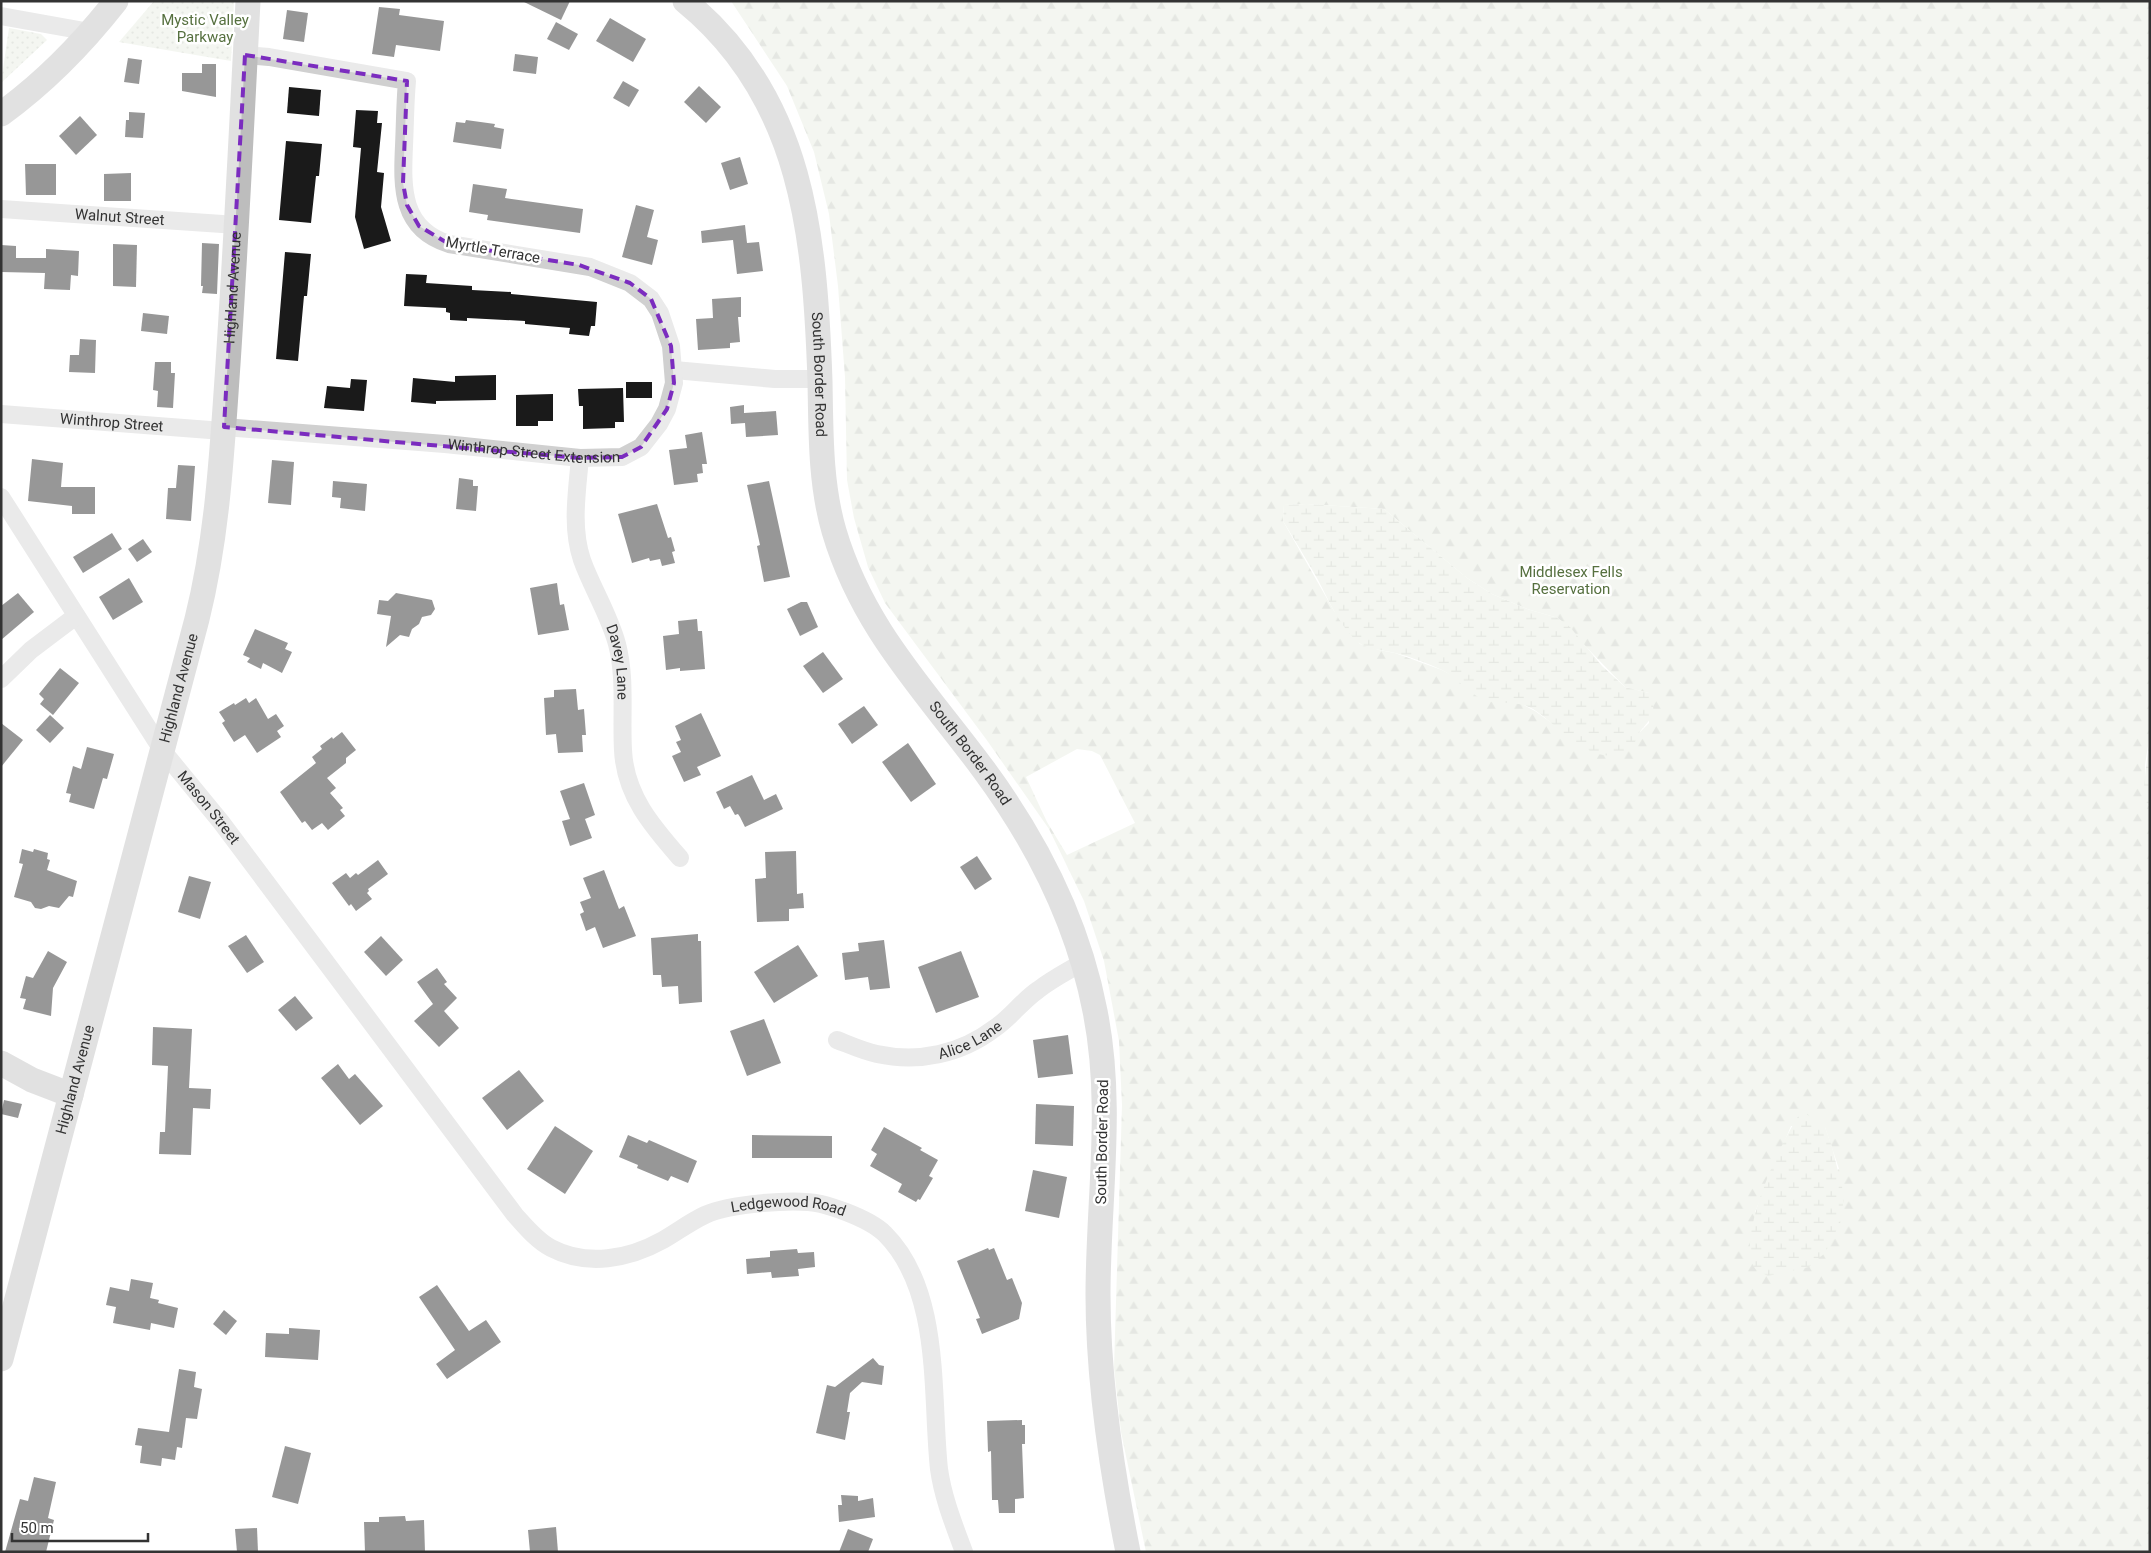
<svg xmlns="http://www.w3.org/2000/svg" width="2151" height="1553" font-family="Roboto,sans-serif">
  <defs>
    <pattern id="grass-dots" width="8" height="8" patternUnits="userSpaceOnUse" patternTransform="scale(1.25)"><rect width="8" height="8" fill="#e6ecdf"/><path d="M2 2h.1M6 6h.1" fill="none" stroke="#c6cbc0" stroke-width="1.8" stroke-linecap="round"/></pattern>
    <pattern id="forest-firs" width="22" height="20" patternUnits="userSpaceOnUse" patternTransform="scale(1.25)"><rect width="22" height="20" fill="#e6ecdf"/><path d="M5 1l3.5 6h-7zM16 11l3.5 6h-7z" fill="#c6cbc0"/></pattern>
    <pattern id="wetland-marsh" width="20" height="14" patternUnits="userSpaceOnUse" patternTransform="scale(1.25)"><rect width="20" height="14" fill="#e6ecdf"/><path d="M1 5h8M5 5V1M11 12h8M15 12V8" fill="none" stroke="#c6cbc0"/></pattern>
  </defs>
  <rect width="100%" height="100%" fill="#fff"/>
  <g fill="url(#grass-dots)">
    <path d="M154 1H234L231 61 119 42Z"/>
    <path d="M9 28 41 34 47 40 1 83Z"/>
  </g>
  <path fill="url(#forest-firs)" fill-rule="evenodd" d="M731 1H2150V733L2145 765 2147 804 2150 807V1552H1146L1121 1432 1114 1368 1122 1105 1119 1041 1104 961 1084 901 1049 829 986 739 885 603 868 567 854 518 847 480 845 377 838 286 829 214 814 152 787 86ZM1307 504 1384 509 1467 578 1492 594 1527 609 1558 618 1625 687 1649 693V723L1639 733 1585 747 1535 711 1518 702 1479 697 1455 677 1442 670 1395 653 1379 650 1360 644 1334 611 1283 521 1284 505ZM1077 749 1092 751 1100 755 1135 823 1067 855 1047 822 1026 777ZM1791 1126 1825 1127 1839 1169 1755 1212Z"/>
  <g fill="url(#wetland-marsh)">
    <path d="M1307 504 1384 509 1467 578 1492 594 1527 609 1558 618 1570 627 1602 666 1625 687 1649 693C1658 715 1652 716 1639 733 1636 738 1635 745 1630 749 1596 772 1561 728 1536 711 1515 697 1498 708 1478 697 1465 689 1456 677 1442 670 1427 663 1411 657 1395 653 1384 650 1369 650 1359 643 1340 627 1329 601 1318 580 1307 560 1295 541 1283 521L1284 505Z"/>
    <path d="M2150 733V807L2147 804 2144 786Z"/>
    <path d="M1802 1111 1825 1127 1832 1147 1844 1195 1841 1221 1825 1253 1809 1267 1768 1276C1764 1274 1758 1271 1755 1268 1734 1239 1783 1136 1802 1111Z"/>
  </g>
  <g fill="#1a1a1a">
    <path d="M522 1H570L561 20Z"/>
    <path d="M379 7 400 9 399 15 444 21 440 51 396 45 394 57 372 54Z"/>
    <path d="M287 10 308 13 304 42 283 39Z"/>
    <path d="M610 18 646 39 633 62 596 41Z"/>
    <path d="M556 22 578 34 569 50 547 39Z"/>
    <path d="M515 54 538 57 536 74 513 71Z"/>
    <path d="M128 58 142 60 139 84 124 82Z"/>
    <path d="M202 64H216V97L182 91V73H202Z"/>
    <path d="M623 81 639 90 629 107 613 98Z"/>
    <path d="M699 86 721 107 706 123 684 102Z"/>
    <path d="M289 87 321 90 319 116 287 113Z"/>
    <path d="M356 110 378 111 377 123H382L377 172 384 173 381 207 391 241 364 249 355 217 361 148 353 147Z"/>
    <path d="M129 112 145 113 143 138 125 137 126 120H129Z"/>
    <path d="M80 116 97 135 76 155 59 136Z"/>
    <path d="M466 120 495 124 494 127 504 129 501 149 453 142 456 122 465 123Z"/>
    <path d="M286 141 322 144 319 176H316L311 223 279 220Z"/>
    <path d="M740 157 748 184 730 190 721 163Z"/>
    <path d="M25 164H56V195H26Z"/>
    <path d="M131 173V201H104V174Z"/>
    <path d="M473 184 507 189 505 198 583 209 580 233 487 220 488 215 469 212Z"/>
    <path d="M636 205 654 210 647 237 658 240 652 265 622 257Z"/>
    <path d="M745 225 747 243 759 242 763 271 737 274 733 240 702 243 701 231Z"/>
    <path d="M202 243 219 244 217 294 202 293 203 286H201Z"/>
    <path d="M113 244 137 245 136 287 113 286Z"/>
    <path d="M1 245 16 246V258H46V249L79 251 78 276 71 275 70 290 44 289 45 273 1 272Z"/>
    <path d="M285 252 311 254 307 296H304L298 361 276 359Z"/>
    <path d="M406 274 427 275 426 283 472 286V290L511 292V294L597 302 595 326H591L589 336 569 334 570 328 525 324V321L467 318V321L450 320V313L446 312V308L404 306Z"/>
    <path d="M741 297V317H738L740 342 730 343V348L698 350 696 319 713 318 712 299Z"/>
    <path d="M143 313 169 316 167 334 141 331Z"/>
    <path d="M80 339 96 340 95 373 69 372 70 355H79Z"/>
    <path d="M155 362H171V373H175L173 408 157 407 158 391 153 390Z"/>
    <path d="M496 375V400L436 401V404L411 402 413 378 455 382V376Z"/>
    <path d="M351 379 367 380 364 411 324 408 327 386 350 388Z"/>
    <rect x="626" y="382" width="26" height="16"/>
    <path d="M623 388 624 422H615V428L583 429V406H579L578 389Z"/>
    <path d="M553 394V421H538V426H516V395Z"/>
    <path d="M744 405V413L776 411 778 435 746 437 745 423 731 424 730 407Z"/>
    <path d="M702 432 707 464H702L703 473 697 474 698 482 674 485 669 450 687 448 685 435Z"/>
    <path d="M32 459 63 463 61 487H95V514H72V506L28 501Z"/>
    <path d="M272 460 294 462 291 505 268 503Z"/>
    <path d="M178 465 195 466 191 521 166 519 168 488H176Z"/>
    <path d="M459 478 473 480V486H478L476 511 456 509Z"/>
    <path d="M333 481 367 484 365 511 340 508 341 498 332 497Z"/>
    <path d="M769 481 790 577 764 582 757 546 760 545 747 485Z"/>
    <path d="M657 504 668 538 671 537 675 551 672 552 675 563 662 566 660 559 650 561 649 558 632 563 618 514Z"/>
    <path d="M112 533 122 549 83 573 73 557Z"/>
    <path d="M143 539 152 552 137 562 128 549Z"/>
    <path d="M129 578 143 602 113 620 99 597Z"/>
    <path d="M557 583 560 605 564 604 569 630 538 635 530 588Z"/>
    <path d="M18 593 34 612 1 640V606Z"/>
    <path d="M396 593 432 600 435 609 431 615 422 617 419 624 412 629 409 637 400 635 386 647 391 616 377 614 379 600 388 601Z"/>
    <path d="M801 602H807L818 627 800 636 787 609Z"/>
    <path d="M697 619 698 631H702L705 669 680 671V668L666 670 663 636 679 634 678 621Z"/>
    <path d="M255 629 288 643 285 649 292 652 282 673 263 663 261 669 247 662 250 658 243 655Z"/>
    <path d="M823 652 843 679 823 693 803 666Z"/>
    <path d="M60 668 79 683 53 715 40 704 44 699 39 694Z"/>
    <path d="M576 689 578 710 584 709 586 735H582L583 752 558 753 556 734 546 735 544 698 554 697V690Z"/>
    <path d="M246 698 249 703 256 698 268 719 276 714 284 726 277 731 281 737 257 753 245 735 234 742 222 723 225 721 219 712 234 703 235 705Z"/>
    <path d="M864 706 878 725 852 744 838 724Z"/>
    <path d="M701 713 721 756 697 767 701 775 684 782 672 756 681 752 676 742 681 740 675 726Z"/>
    <path d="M50 715 64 728 50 743 36 730Z"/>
    <path d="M1 723 23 740 1 767Z"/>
    <path d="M342 732 356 750 346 758V763L327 778 336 788 330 793 343 808 340 810 345 816 328 830 322 823 312 830 305 821 302 823 280 792 316 763 312 757 322 749 320 746 332 737 333 739Z"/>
    <path d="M908 743 936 784 911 802 882 762Z"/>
    <path d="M87 747 114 754 107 779 103 778 94 809 69 802 71 794 66 793 73 766 81 769Z"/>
    <path d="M752 775 764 800 776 794 783 809 745 827 740 817 738 814 735 815 730 806 724 809 716 792Z"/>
    <path d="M584 783 595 815 585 819 592 838 570 846 562 821 570 819 560 791Z"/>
    <path d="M22 849 33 852 34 849 48 853 47 859 50 860 47 870 77 881 73 897 69 896 59 908 49 906 41 909 35 908 31 902 14 897 23 864 19 863Z"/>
    <path d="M796 851 797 894 803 893 804 908 789 909V921L757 922 755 879 766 878 765 852Z"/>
    <path d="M977 856 992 879 975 890 960 867Z"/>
    <path d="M378 860 388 874 368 889 369 891 367 893 372 899 356 911 351 904 349 906 332 883 346 873 350 878 356 873 358 875Z"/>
    <path d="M604 870 619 909 624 906 636 936 603 948 595 927 586 931 580 914 584 912 580 902 591 898 583 878Z"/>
    <path d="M189 876 211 882 200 919 178 912Z"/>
    <path d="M698 934V941H701L702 1002 679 1004 678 986 662 987 661 975H653L651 938Z"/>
    <path d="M246 935 264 962 247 973 228 946Z"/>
    <path d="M381 936 403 960 386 976 364 952Z"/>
    <path d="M884 940 890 988 870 990 868 977 845 980 842 953 859 951 858 943Z"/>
    <path d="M798 945 818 976 774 1003 754 972Z"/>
    <path d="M48 951 67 962 53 988 51 1016 23 1009 26 999 20 998 26 976 33 978Z"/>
    <path d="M961 951 979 997 936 1013 918 967Z"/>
    <path d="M437 968 447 982 444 984 457 998 444 1011 459 1028 439 1047 414 1021 433 1004 417 982Z"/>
    <path d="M295 996 313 1018 296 1031 278 1010Z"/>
    <path d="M764 1019 781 1063 747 1076 730 1031Z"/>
    <path d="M153 1027 192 1029 189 1088 211 1089 210 1109 193 1108 191 1155 159 1154 160 1132H165L168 1066 152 1065Z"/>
    <path d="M1068 1035 1073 1074 1038 1078 1033 1040Z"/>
    <path d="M338 1064 349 1079 355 1074 383 1106 360 1125 321 1078Z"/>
    <path d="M519 1070 544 1101 507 1130 482 1098Z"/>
    <path d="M4 1100 22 1104 18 1118 1 1114Z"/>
    <path d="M1036 1104 1074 1106 1073 1146 1035 1144Z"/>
    <path d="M555 1126 593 1151 565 1194 527 1169Z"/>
    <path d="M884 1127 922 1148 920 1150 938 1160 929 1176 933 1178 920 1200 918 1199 916 1202 898 1192 902 1184 870 1166 877 1154 871 1150Z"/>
    <path d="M628 1135 647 1143 649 1140 697 1161 688 1183 671 1176 668 1181 637 1168 638 1165 619 1157Z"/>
    <path d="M752 1135 832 1136V1158H752Z"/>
    <path d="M1033 1170 1067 1177 1059 1218 1025 1211Z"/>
    <path d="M988 1248 989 1250 994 1248 1007 1280 1012 1278 1022 1303 1019 1319 982 1334 976 1319 980 1318 957 1261Z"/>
    <path d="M797 1249 798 1253 814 1252 815 1267 798 1269 799 1276 772 1278 771 1272 747 1274 746 1259 770 1257V1251Z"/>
    <path d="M131 1279 153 1283 150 1298 159 1300 158 1303 178 1308 174 1328 151 1323 150 1330 113 1323 116 1307 106 1305 110 1287 129 1291Z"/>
    <path d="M437 1285 469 1331 486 1320 501 1342 447 1379 436 1364 455 1350 419 1297Z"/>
    <path d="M224 1310 237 1321 226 1335 213 1324Z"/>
    <path d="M289 1328 320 1330 318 1360 265 1357 266 1333 289 1334Z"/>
    <path d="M873 1358 879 1365 884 1366 882 1385 862 1382 850 1393 847 1412H850L845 1440 816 1433 827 1385 835 1387Z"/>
    <path d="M179 1369 196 1372 194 1387 202 1389 197 1419 186 1418 182 1448 177 1447 175 1460 162 1458 161 1466 140 1463 142 1446 135 1445 138 1428 169 1432Z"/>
    <path d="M1022 1420V1425H1025V1444H1022L1024 1498 1015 1499V1513H999L998 1500H992L991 1451 988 1452 987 1421Z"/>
    <path d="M285 1446 311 1453 298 1504 272 1497Z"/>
    <path d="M34 1477 56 1482 48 1518 54 1520 46 1552H5L20 1499 28 1501Z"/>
    <path d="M841 1495 858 1496V1501L873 1498 875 1517 839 1522 838 1505H842Z"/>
    <path d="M405 1516 406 1521 424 1520 425 1552H365L364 1522H379V1517Z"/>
    <path d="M556 1527 558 1552H530L528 1530Z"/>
    <path d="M257 1528 258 1552H237L235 1529Z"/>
    <path d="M848 1529 873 1539 868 1552H839Z"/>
  </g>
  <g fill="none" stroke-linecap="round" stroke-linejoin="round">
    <g stroke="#d0d0d0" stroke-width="18">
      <path d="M1 16 90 32"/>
      <path id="s1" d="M1 209 237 225"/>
      <path d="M674 370 775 379H820"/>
      <path id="s2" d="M1 414 223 431"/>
      <path id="s3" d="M224 427 445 444 580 458 622 457 641 447 659 424 667 409 674 383 671 346 660 313 651 299 630 283 590 267 449 244C401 229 402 188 404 146 405 125 405 103 407 81L269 57 245 55"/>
      <path id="s4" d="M580 458C577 492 571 527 582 560 592 588 609 614 617 644 626 679 621 714 623 750 625 795 652 826 680 858"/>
      <path id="s5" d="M1 497 162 750 221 822 515 1215C525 1226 537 1241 551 1248 587 1267 629 1259 663 1240 677 1232 690 1222 705 1215 729 1204 795 1198 821 1204 829 1206 838 1209 846 1212 859 1217 875 1224 885 1234 942 1291 931 1395 939 1469 943 1498 954 1525 964 1552"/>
      <path d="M1 679 31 650 76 616"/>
      <path id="s6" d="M837 1040C850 1045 863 1051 877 1054 919 1063 961 1054 995 1028 1011 1017 1022 1001 1038 990 1052 979 1068 971 1083 962"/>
    </g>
    <g stroke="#bdbdbd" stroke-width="25">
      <path id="s7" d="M685 1C804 98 815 238 820 381 821 431 820 483 834 531 863 629 925 690 984 770 1037 842 1078 923 1095 1011 1114 1105 1098 1200 1098 1295 1098 1381 1111 1467 1128 1552"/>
      <path d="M1 114C44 83 83 43 116 1"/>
      <path d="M1 1063 32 1080 71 1095"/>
      <path id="s8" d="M1 1359 197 619C218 535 222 450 228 364 236 243 242 122 248 1"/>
    </g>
  </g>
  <path d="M0 0H2151V1553H0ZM245 55 407 81 403 183 407 205 419 226 449 244 579 265 630 283 651 299 671 346 674 383 667 409 641 447 622 457 580 458 224 427Z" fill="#fff" fill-opacity=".55" fill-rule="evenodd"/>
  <path fill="none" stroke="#7b2cbf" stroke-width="4" stroke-dasharray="10 6" stroke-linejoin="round" d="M245 55 407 81 403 183 407 205 419 226 449 244 579 265 630 283 651 299 671 346 674 383 667 409 641 447 622 457 580 458 224 427Z"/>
  <g text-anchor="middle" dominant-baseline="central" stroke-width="5" stroke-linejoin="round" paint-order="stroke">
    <g font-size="15" fill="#56703f" stroke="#fff">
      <text x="205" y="20">Mystic Valley<tspan x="205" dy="17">Parkway</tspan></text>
      <text x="1571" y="572">Middlesex Fells<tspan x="1571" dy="17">Reservation</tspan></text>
    </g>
    <g font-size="15" fill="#333" stroke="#fff">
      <text stroke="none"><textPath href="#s1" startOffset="119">Walnut Street</textPath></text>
      <text transform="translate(493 250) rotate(10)">Myrtle Terrace</text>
      <text stroke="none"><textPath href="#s8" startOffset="1099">Highland Avenue</textPath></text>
      <text stroke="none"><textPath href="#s7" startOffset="411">South Border Road</textPath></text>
      <text stroke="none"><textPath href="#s2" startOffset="111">Winthrop Street</textPath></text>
      <text stroke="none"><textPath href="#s3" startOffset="311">Winthrop Street Extension</textPath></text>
      <text stroke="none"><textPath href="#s4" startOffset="212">Davey Lane</textPath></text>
      <text stroke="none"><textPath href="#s8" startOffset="694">Highland Avenue</textPath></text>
      <text stroke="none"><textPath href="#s7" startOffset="831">South Border Road</textPath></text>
      <text stroke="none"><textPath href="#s5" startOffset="374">Mason Street</textPath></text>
      <text stroke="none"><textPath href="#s6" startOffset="139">Alice Lane</textPath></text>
      <text stroke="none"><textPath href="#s8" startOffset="289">Highland Avenue</textPath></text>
      <text transform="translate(1102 1142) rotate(-89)">South Border Road</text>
      <text stroke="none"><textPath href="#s5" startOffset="1184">Ledgewood Road</textPath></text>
    </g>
  </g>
  <rect width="2151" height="1553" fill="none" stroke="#333333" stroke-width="5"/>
  <path d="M12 1533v8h136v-8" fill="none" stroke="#333333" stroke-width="2.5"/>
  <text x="20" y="1533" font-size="15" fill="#333333" stroke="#ffffff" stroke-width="4" paint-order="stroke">50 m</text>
</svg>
